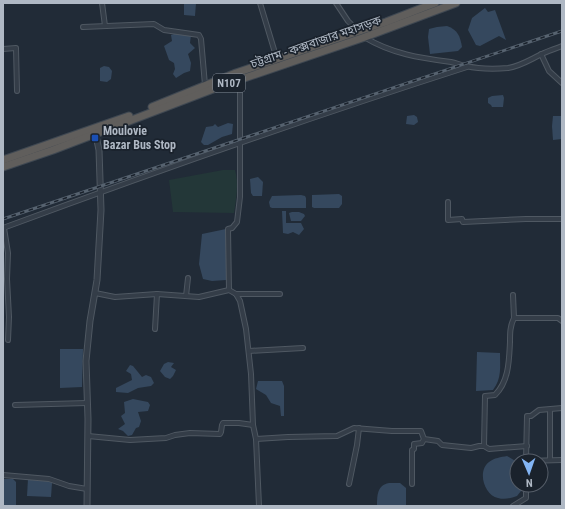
<svg xmlns="http://www.w3.org/2000/svg" width="565" height="509" font-family="'Roboto Condensed','Noto Sans Bengali',sans-serif">
  <rect width="100%" height="100%" fill="#212b37"/>
  <path fill="#233738" d="M223 170H235C239 183 236 200 234 213L173 212 169 180Z"/>
  <g fill="#35485e">
    <path d="M184 3H196L195 16 184 15Z"/>
    <path d="M485 8 488 12 495 10 506 40 499 36 480 46 476 45 468 30 472 18Z"/>
    <path d="M447 26C458 30 460 36 462 47L458 51 430 54 428 37 429 29 437 27Z"/>
    <path d="M177 33 191 35 190 43 195 48 188 54 191 63 190 71 184 73 176 78 173 74 175 69 174 63 169 60 164 46 172 41 171 35Z"/>
    <path d="M104 66 109 67 112 71 111 79 107 82 100 81V68Z"/>
    <path d="M503 95 504 98 503 107H492L491 105 488 103V98L492 96Z"/>
    <path d="M414 115 417 117 418 122 414 125 406 124 407 116Z"/>
    <path d="M553 116H562V139L553 140 552 126Z"/>
    <path d="M228 123 233 124 232 134 222 137 208 145H204L201 142 206 127 213 126 215 124 218 127Z"/>
    <path d="M258 177 263 182 262 196H253L251 193 250 179Z"/>
    <path d="M339 194 342 196V204L339 208H314L312 207V195Z"/>
    <path d="M301 195 305 196 306 198V208H272L270 207 269 202 272 196Z"/>
    <path d="M282 211H286V223H301L304 229 299 235 293 232 288 234 283 233Z"/>
    <path d="M292 212H299L304 214 305 216 301 221H291L289 213Z"/>
    <path d="M226 229V280L212 281 203 279 199 264 202 234Z"/>
    <path d="M60 349H83L82 387 60 388Z"/>
    <path d="M477 352 500 353C500 367 502 378 493 390L476 391Z"/>
    <path d="M168 362 174 363 171 367 176 370 173 376 170 379 165 377 160 371 164 364Z"/>
    <path d="M130 365 133 366 142 377 146 375 151 377 154 383 151 386 138 388 128 393 116 392V388L132 380 131 374 126 371Z"/>
    <path d="M258 381H282L284 386V416H281L280 406 271 403 266 395 256 389Z"/>
    <path d="M133 399 148 402 150 405 148 411 138 412 141 421 139 427 136 428 132 435 128 436 123 431 118 429 125 424 121 416 125 413 124 402Z"/>
    <path d="M507 456 517 462V485H522L521 491 517 496C511 498 505 500 498 498 484 495 477 471 489 462 494 458 501 457 507 456Z"/>
    <path d="M3 479H13L16 482V506H3Z"/>
    <path d="M28 479 48 481 52 483 51 497 27 496Z"/>
    <path d="M389 483H400L406 488V506H377C377 496 377 485 389 483Z"/>
  </g>
  <g fill="none" stroke-linecap="round" stroke-linejoin="round">
    <g stroke="#4f5862" stroke-width="6">
      <g id="minor">
        <path d="M102 3 105 26"/>
        <path d="M260 3 279 66"/>
        <path d="M336 3 348 21 359 32"/>
        <path d="M83 27 154 24 164 30 199 35 201 39 205 85"/>
        <path d="M364 37C392 54 420 58 451 62 456 63 461 65 466 66 479 69 495 69 508 68 521 66 531 59 542 54 548 51 555 49 562 46"/>
        <path d="M3 49 16 48 17 91"/>
        <path d="M541 54 549 71 562 83"/>
        <path d="M448 202V220L462 219 463 222 526 219H562"/>
        <path d="M3 228C157 171 311 117 467 67"/>
        <path d="M4 228 8 253 7 279 9 317 8 340"/>
        <path d="M229 290 228 229 232 228 237 222 240 197V80"/>
        <path d="M95 293 115 297 157 294 199 297 229 290 236 294 240 301 246 329 251 374 253 425 256 439 259 506"/>
        <path d="M236 294H280"/>
        <path d="M513 295 514 318"/>
        <path d="M186 296 188 278"/>
        <path d="M155 329 157 294"/>
        <path d="M249 351 303 348"/>
        <path d="M15 405 87 403"/>
        <path d="M550 410V460"/>
        <path d="M88 436 130 440 166 438 175 435 190 433 220 434 221 432 222 425 223 423H239L253 425"/>
        <path d="M256 439 288 437 337 436 354 428 392 431H421L424 439 438 441 442 445 471 448 479 446H484L489 449 527 446"/>
        <path d="M484 446 485 396 495 395C509 381 509 361 510 342 510 333 510 326 514 318H558L562 321"/>
        <path d="M526 461 527 416H531L539 410 562 408"/>
        <path d="M526 461 562 460"/>
        <path d="M3 475 49 479 69 486 87 489"/>
        <path d="M349 484 357 445 359 428"/>
        <path d="M412 484V450L414 449V444L422 443 424 439"/>
        <path d="M513 506 526 498V485"/>
      </g>
    </g>
    <g stroke="#4f5862" stroke-width="7">
      <path id="tertiary" d="M87 506 88 419 86 361 90 321 97 280 101 210 99 150 95 131"/>
    </g>
    <g stroke="#3f4852" stroke-width="9">
      <g id="trunk">
        <path d="M152 107 236 73 386 22 435 3"/>
        <path d="M3 160 129 116"/>
        <path d="M3 167 53 150 221 86 365 37 456 3"/>
      </g>
    </g>
    <use href="#minor" stroke="#343d48" stroke-width="4"/>
    <use href="#tertiary" stroke="#343d48" stroke-width="5"/>
    <use href="#trunk" stroke="#605e5c" stroke-width="7"/>
    <g stroke="#56626f" stroke-width="3">
      <path id="rail" d="M3 219 562 31"/>
    </g>
    <use href="#rail" stroke="#1a222c" stroke-width="1.5" stroke-dasharray="4.5" stroke-linecap="butt"/>
  </g>
  <rect fill="#1a4fb4" stroke="#1a222c" stroke-width="1.5" x="91" y="134" width="8" height="8" rx="2"/>
  <g text-anchor="middle" dominant-baseline="central" stroke-width="3.5" stroke-linejoin="round" paint-order="stroke">
    <rect fill="#1a222c" stroke="#828b96" stroke-width="1" x="213" y="74" width="32" height="18" rx="3"/>
    <g font-size="11" font-weight="bold" fill="#afb8c4">
      <text x="229" y="83">N107</text>
    </g>
    <g font-size="12" fill="#afb8c4" stroke="#1a222c">
      <text transform="translate(316 42) rotate(-19)">চট্টগ্রাম - কক্সবাজার মহাসড়ক</text>
    </g>
    <g font-size="12" font-weight="bold" fill="#afb8c4" stroke="#1a222c" text-anchor="start">
      <text x="103" y="131">Moulovie<tspan x="103" dy="14">Bazar Bus Stop</tspan></text>
    </g>
  </g>
  <rect width="565" height="509" fill="none" stroke="#afb8c4" stroke-width="8"/>
  <g transform="translate(529 473) rotate(178)"><circle r="19" fill="#1a222c" stroke="#565e69"/>
  <path d="M0-3L7 15L0 10L-7 15Z" fill="#83b5f5"/>
  <text y="-6" font-size="11" font-weight="bold" text-anchor="middle" fill="#afb8c4">N</text>
  </g>
</svg>
